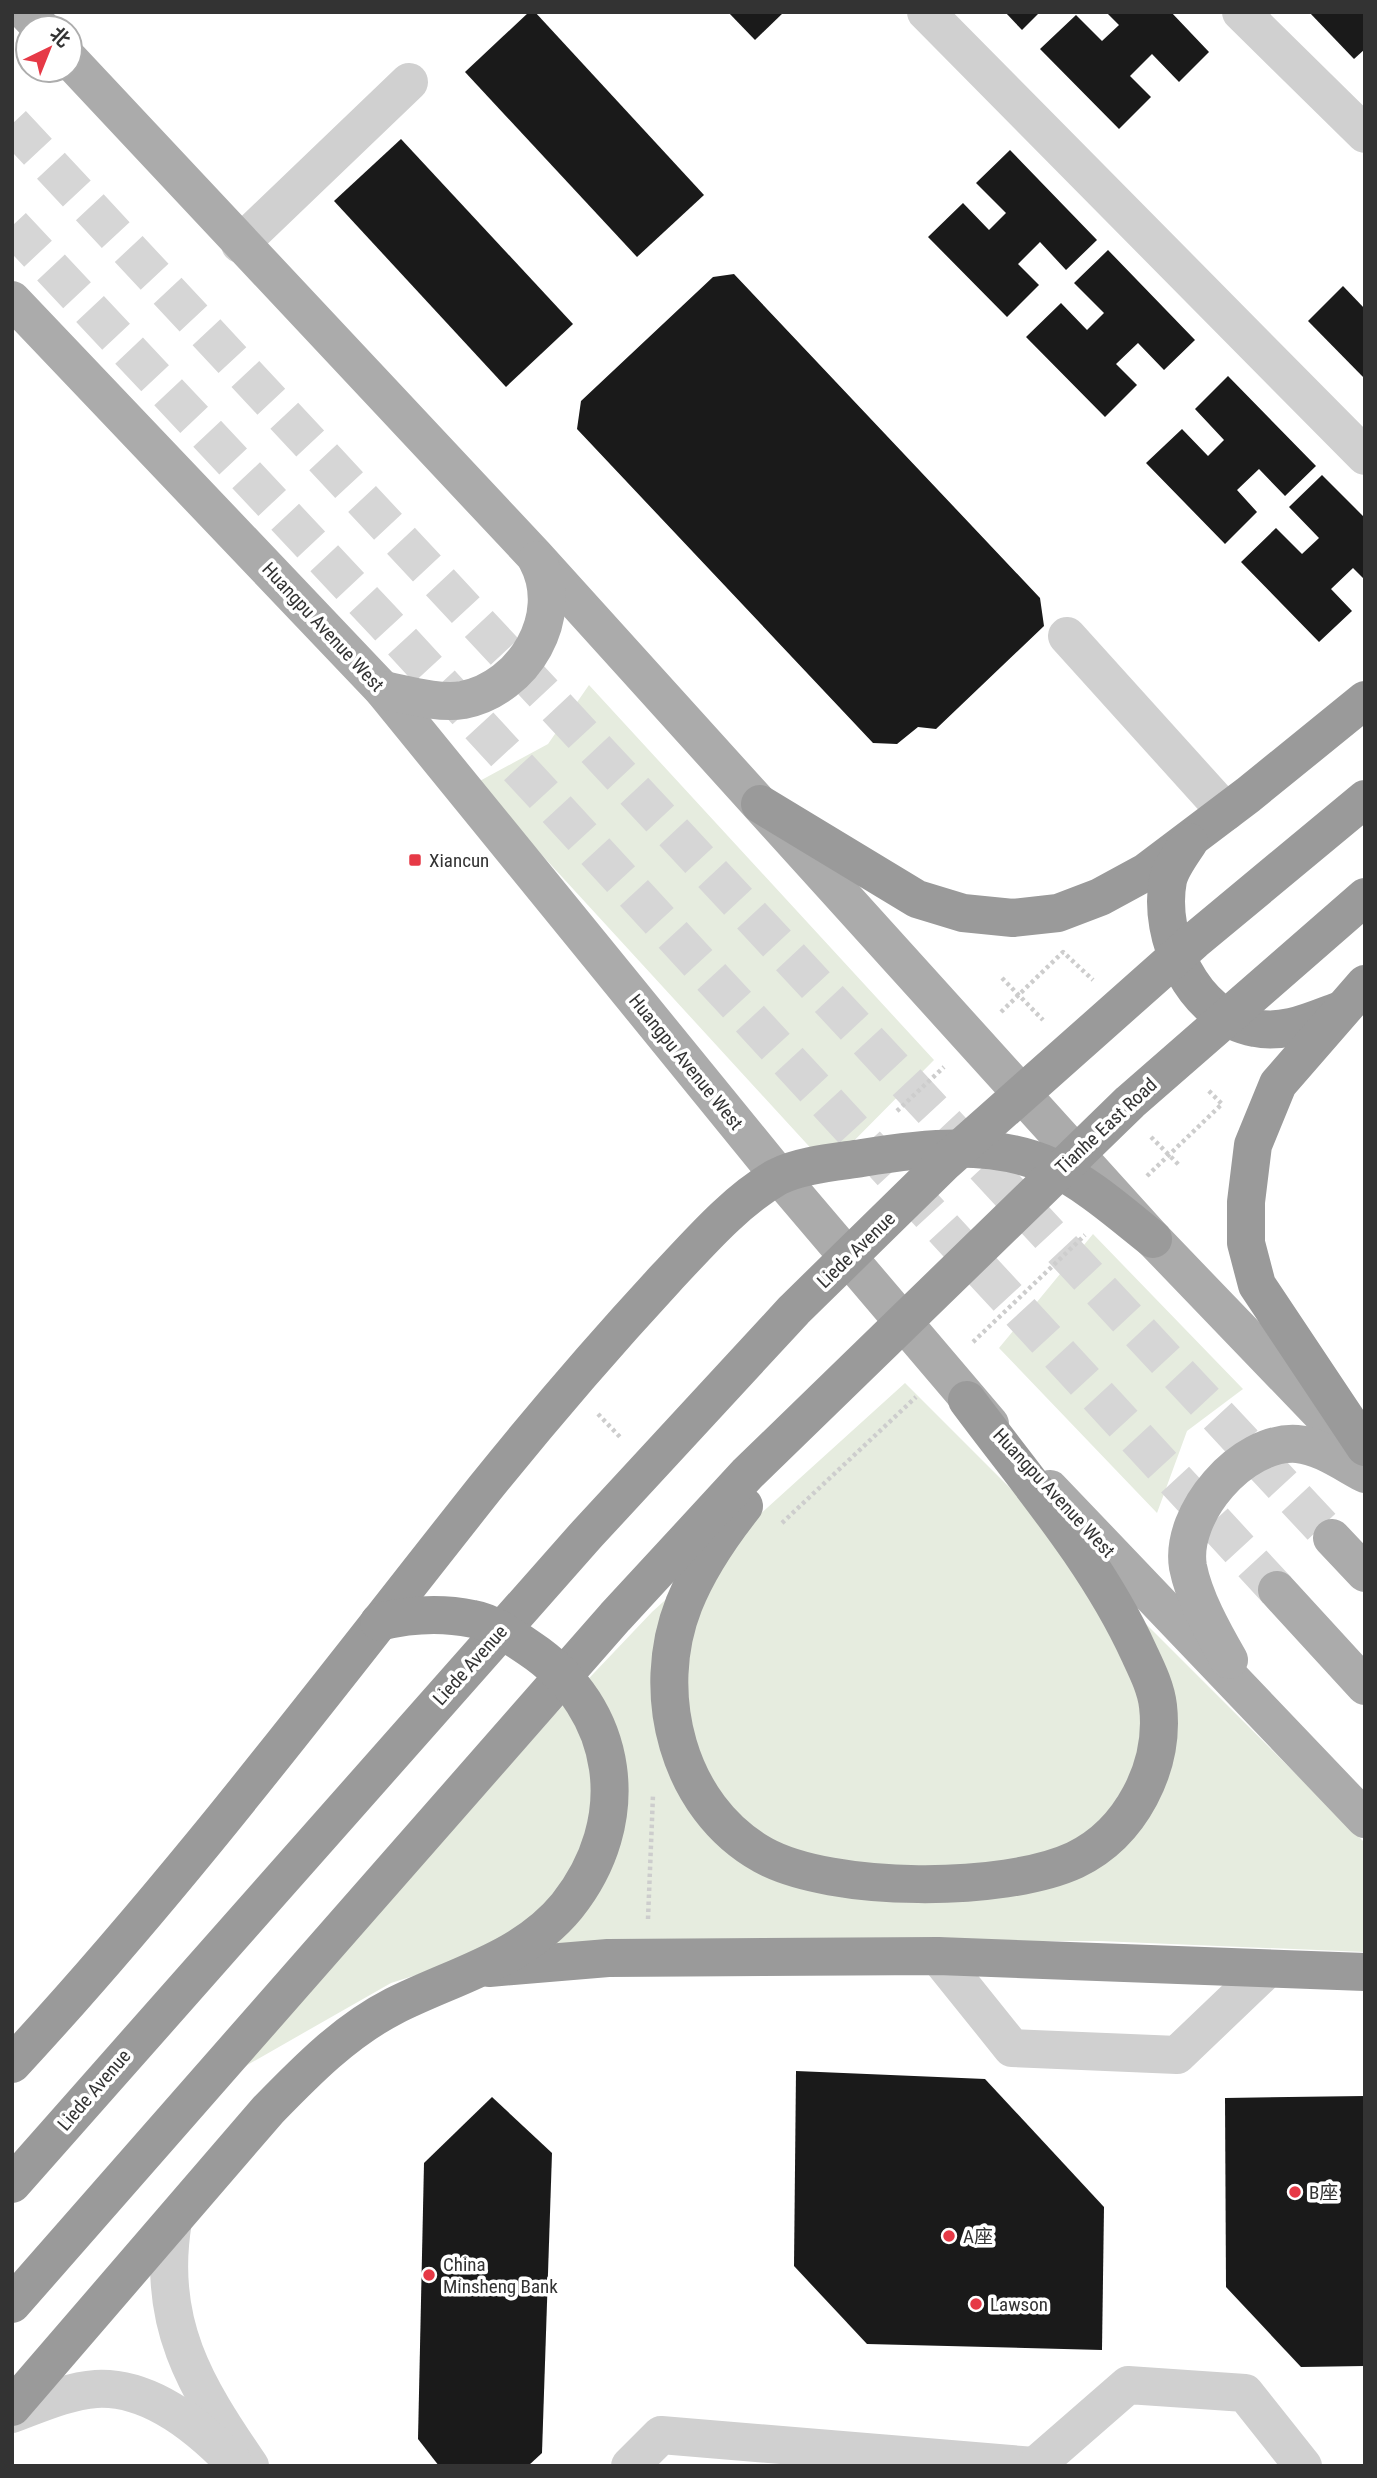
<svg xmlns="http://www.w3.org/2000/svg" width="1377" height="2478" font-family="'Roboto Condensed','Noto Sans SC',sans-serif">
  <rect width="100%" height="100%" fill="#fff"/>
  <g fill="#e6ecdf">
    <path d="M589 685 934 1060 828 1167 476 783 548 744Z"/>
    <path d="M1093 1234 1243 1389 1187 1431 1157 1513 999 1348Z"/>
    <path d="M905 1383 1365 1843V1952L1099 1941H601L476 1956 391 1983 242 2068 555 1714 652 1612Z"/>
  </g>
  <g fill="#1a1a1a">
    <path d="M529 12H535L704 195 637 257 465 72Z"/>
    <path d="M728 12H784L755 40Z"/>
    <path d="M1005 12H1040L1022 30Z"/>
    <path d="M1106 12H1171L1209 52 1179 82 1152 54 1130 76 1151 97 1119 129 1040 49 1076 15 1102 41 1119 25Z"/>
    <path d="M1309 12H1365V49L1354 59Z"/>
    <path d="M401 139 573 324 506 387 334 201Z"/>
    <path d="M1010 150 1097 240 1066 270 1040 242 1018 264 1039 285 1007 317 928 237 963 203 989 230 1006 213 976 183Z"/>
    <path d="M1108 250 1195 340 1164 370 1138 343 1116 364 1137 385 1105 417 1026 337 1061 303 1087 330 1104 313 1074 283Z"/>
    <path d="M734 274 1040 598 1044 626 936 729 918 727 897 744 873 743 577 429 581 401 713 277Z"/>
    <path d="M1343 286 1365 309V379L1308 321Z"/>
    <path d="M1228 376 1316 466 1285 496 1259 469 1237 490 1257 512 1225 544 1146 463 1182 429 1208 456 1224 440 1195 409Z"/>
    <path d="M1322 475 1365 518V580L1353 568 1331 589 1352 611 1319 642 1241 562 1276 528 1302 554 1319 538 1289 507Z"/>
    <path d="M796 2071 985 2079 1104 2207 1102 2350 867 2344 794 2266Z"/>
    <path d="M1365 2096V2366L1301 2367 1226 2287 1225 2098Z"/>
    <path d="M492 2097 552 2153 542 2453 528 2466H439L418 2439 424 2163Z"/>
  </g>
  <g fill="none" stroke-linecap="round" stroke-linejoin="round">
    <g stroke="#d6d6d6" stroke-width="38" stroke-dasharray="38 19" stroke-linecap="butt">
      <path d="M12 124 1332 1538"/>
      <path d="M12 226 384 622 1277 1590"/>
    </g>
    <g stroke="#cdcdcd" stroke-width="4.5" stroke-dasharray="3.5 3.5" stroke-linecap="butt">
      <path d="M1002 978 1043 1020"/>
      <path d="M1001 1012 1063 952 1093 980"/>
      <path d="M897 1111 944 1067"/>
      <path d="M1151 1137 1180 1166"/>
      <path d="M1147 1176 1222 1104 1207 1089"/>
      <path d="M973 1342 1085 1235"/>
      <path d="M598 1414 621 1438"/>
      <path d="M782 1523 916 1397"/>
      <path d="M648 1919 653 1795"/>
    </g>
    <g stroke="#d0d0d0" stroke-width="38">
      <path d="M926 12 1365 456"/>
      <path d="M1241 12 1365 134"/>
      <path d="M240 244 409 82"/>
      <path d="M1067 636 1226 812"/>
      <path d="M938 1956 1012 2048 1177 2055 1266 1970"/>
      <path d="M173 2221C156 2322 195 2386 250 2466"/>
      <path d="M12 2414C39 2404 68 2391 96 2389 148 2386 198 2426 232 2461"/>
      <path d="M630 2466 661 2435 1034 2466"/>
      <path d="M1035 2466 1128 2385 1245 2393 1303 2466"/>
    </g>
    <g stroke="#ababab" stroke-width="38">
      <path d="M26 12 41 28"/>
      <path d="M70 60 535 556 1153 1239 1354 1448"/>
      <path d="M12 300 383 690 779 1176 990 1424"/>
      <path d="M383 690C408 695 439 704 463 700 524 688 567 616 537 560"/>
      <path d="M1050 1489 1365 1819"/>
      <path d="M1332 1538 1365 1573"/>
      <path d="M1277 1590 1365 1686"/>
      <path d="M1229 1660C1213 1632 1194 1598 1188 1567 1179 1514 1242 1440 1297 1444 1321 1446 1344 1463 1365 1474"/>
    </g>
    <g stroke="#9a9a9a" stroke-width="38">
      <path d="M760 804 917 899 963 913 1013 918 1058 913 1100 897 1146 872 1248 795 1365 700"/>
      <path d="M1189 842C1182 853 1171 867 1168 880 1157 937 1193 1017 1255 1028 1284 1034 1311 1021 1338 1011"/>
      <path d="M1365 984 1278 1084 1253 1145 1246 1202V1243L1257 1285 1365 1447"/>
      <path d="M744 1506C721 1535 698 1569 684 1604 649 1692 677 1807 763 1855 832 1893 1004 1893 1075 1860 1131 1833 1165 1767 1158 1706 1156 1688 1147 1670 1139 1653 1097 1561 1027 1481 967 1400"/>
      <path d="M489 1968 608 1958 938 1956 1365 1972"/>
      <path d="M12 2064C181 1882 331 1682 485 1488 543 1416 603 1346 666 1278 699 1243 735 1201 777 1177 800 1165 836 1162 862 1158 922 1148 992 1140 1050 1166 1088 1184 1120 1213 1153 1239"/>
      <path d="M12 2184 587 1534 794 1310 945 1162 1194 941 1365 799"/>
      <path d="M12 2304 615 1617 747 1474 1130 1102 1365 897"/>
      <path d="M12 2407 268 2110C306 2071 345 2031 394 2006 453 1976 523 1960 567 1906 635 1821 621 1709 529 1648 513 1637 491 1622 473 1619 440 1612 411 1614 379 1622"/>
    </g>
  </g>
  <g fill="#e63946" stroke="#fff" stroke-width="2.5">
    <rect x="408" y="853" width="14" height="14" rx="3.5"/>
    <circle cx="1295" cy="2192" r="7"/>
    <circle cx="949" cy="2236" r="7"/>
    <circle cx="429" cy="2275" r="7"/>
    <circle cx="976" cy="2304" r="7"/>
  </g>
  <g text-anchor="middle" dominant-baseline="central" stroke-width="7" stroke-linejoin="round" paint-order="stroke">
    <g font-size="19" fill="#333" stroke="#fff">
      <text transform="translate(323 627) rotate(47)">Huangpu Avenue West</text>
      <text transform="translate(686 1062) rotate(51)">Huangpu Avenue West</text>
      <text transform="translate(1106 1126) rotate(-43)">Tianhe East Road</text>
      <text transform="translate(856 1250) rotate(-44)">Liede Avenue</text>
      <text transform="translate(1054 1493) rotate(47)">Huangpu Avenue West</text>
      <text transform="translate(470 1665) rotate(-48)">Liede Avenue</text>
      <text transform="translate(94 2090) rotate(-49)">Liede Avenue</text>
    </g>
    <g font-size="19" fill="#333" stroke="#fff" text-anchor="start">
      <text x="429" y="860">Xiancun</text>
      <text x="1309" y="2192">B座</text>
      <text x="963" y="2236">A座</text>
      <text x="443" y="2264">China<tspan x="443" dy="22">Minsheng Bank</tspan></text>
      <text x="990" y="2304">Lawson</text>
    </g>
  </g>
  <rect width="1377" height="2478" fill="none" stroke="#333333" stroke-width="28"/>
  <g transform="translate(49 49) rotate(43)"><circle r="33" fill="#ffffff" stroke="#adadad" stroke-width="2"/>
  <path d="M0-5L12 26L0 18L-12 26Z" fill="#e63946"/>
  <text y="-10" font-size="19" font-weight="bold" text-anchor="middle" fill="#333333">北</text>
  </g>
</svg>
